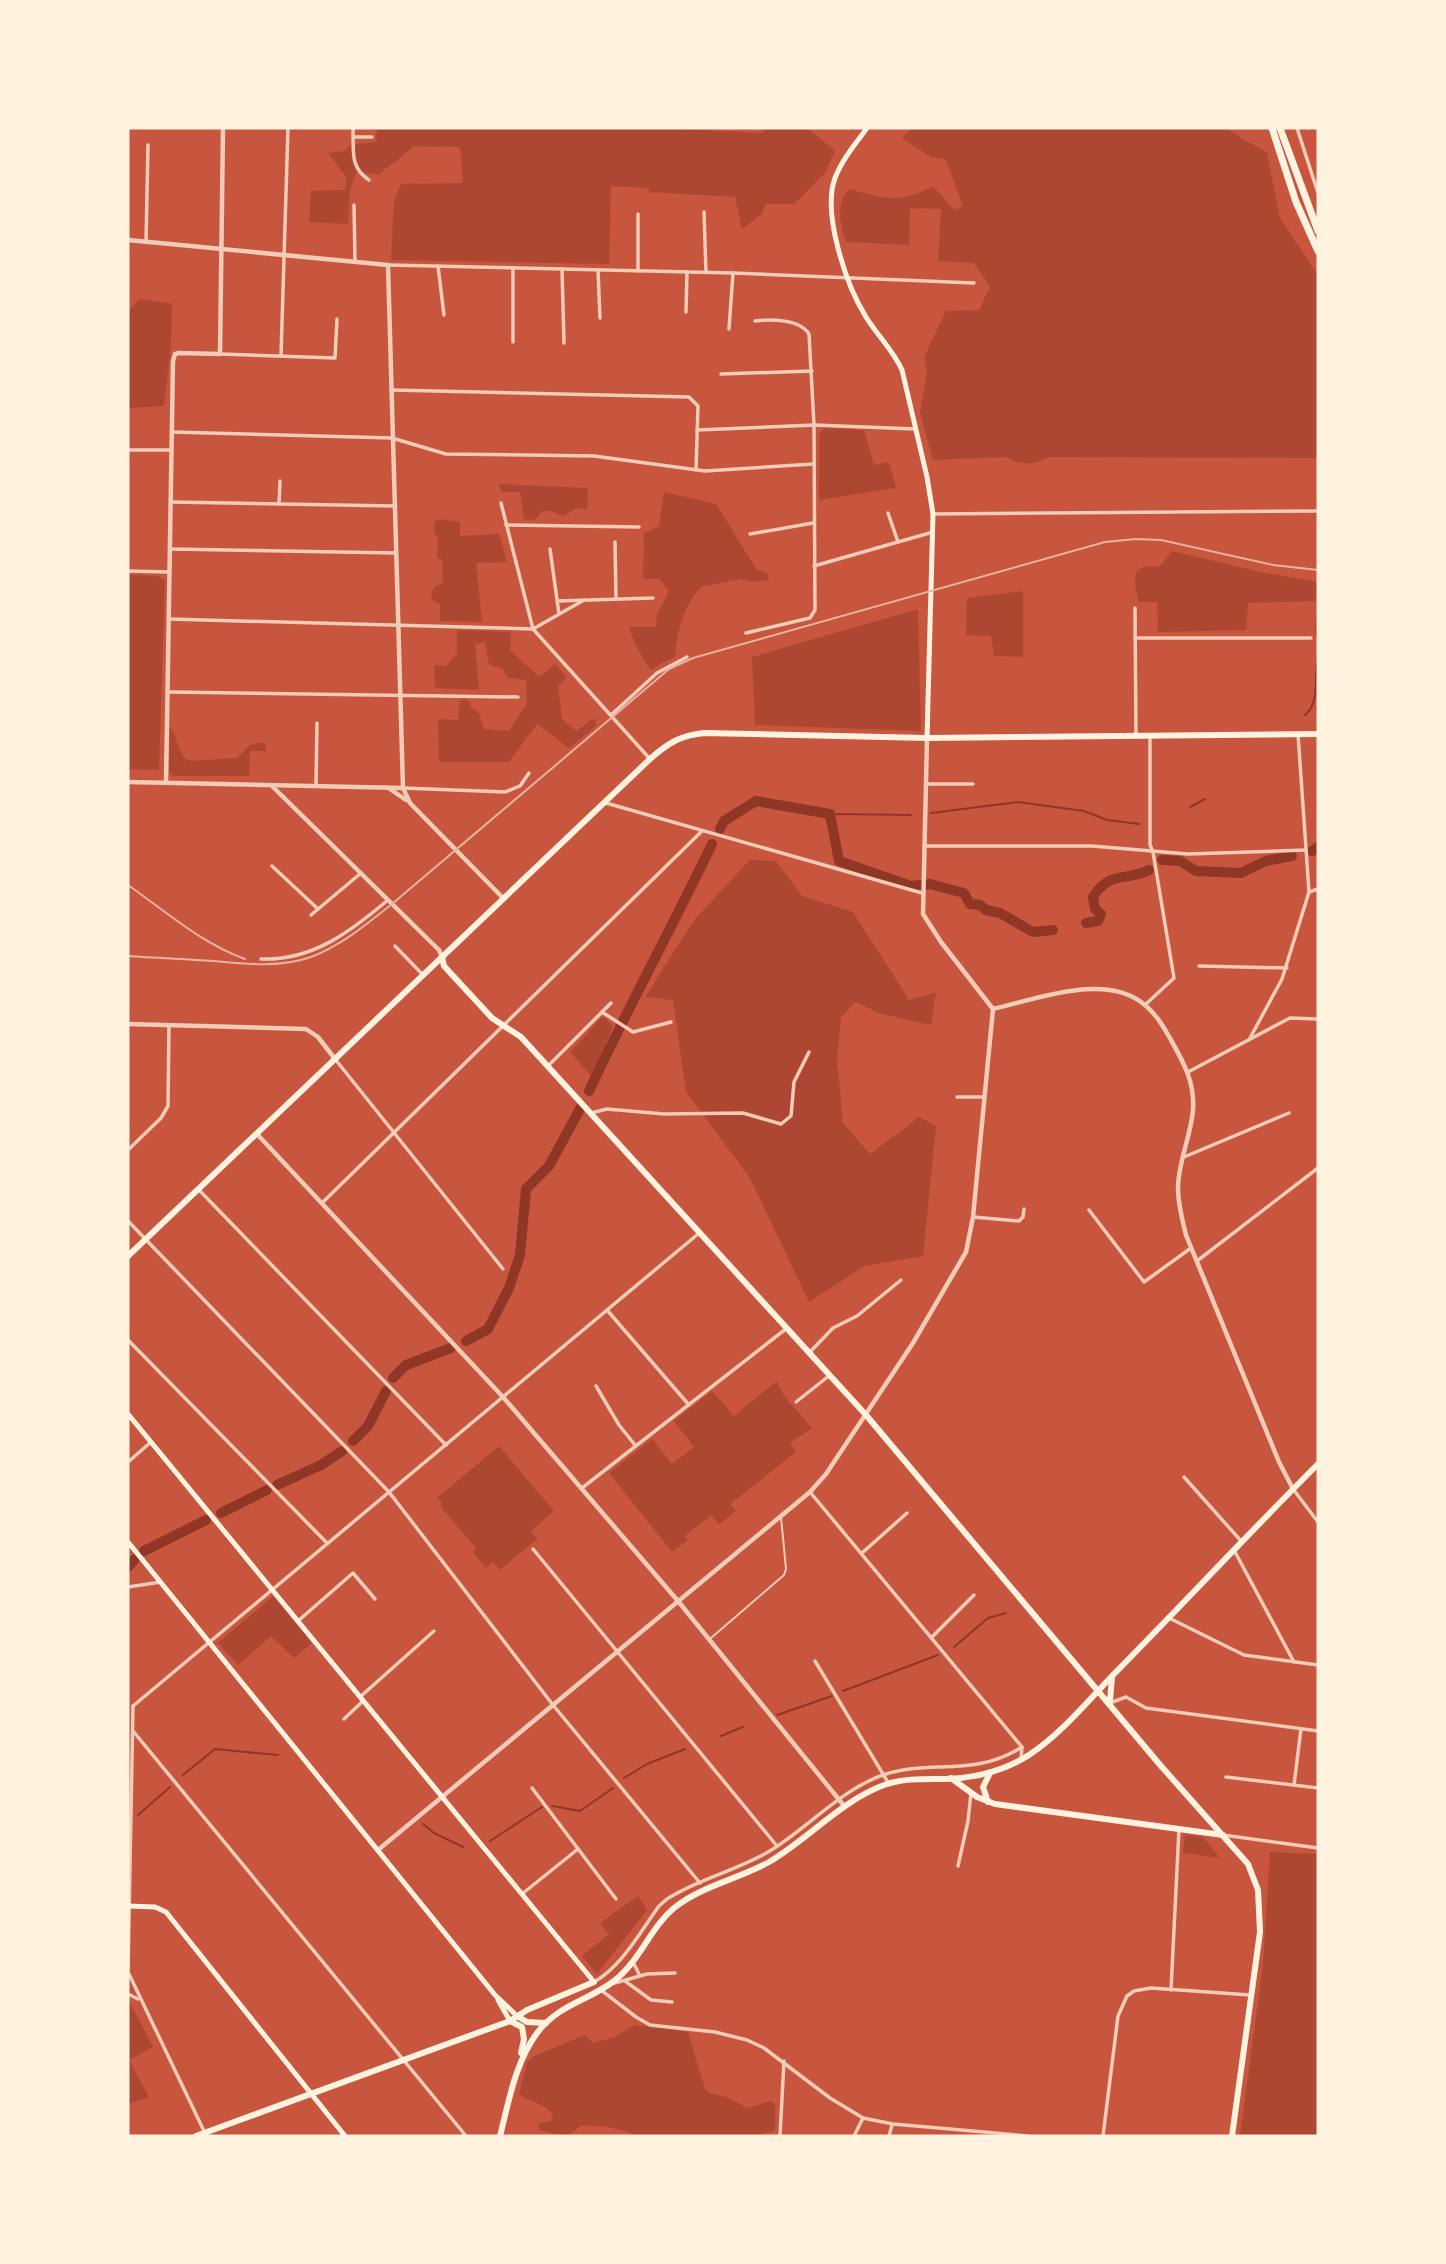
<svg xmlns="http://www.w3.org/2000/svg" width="1446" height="2264" font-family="'Space Grotesk',sans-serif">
  <rect width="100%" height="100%" fill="#c8553d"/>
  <g fill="#ae4732">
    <path d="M377 128H662L763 133 764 128H811L810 130 835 151 825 173 795 204H766L762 214 742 229 735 197 649 192V188L611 186 609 264 391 260 394 201 401 184 463 183 460 147 413 146C403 158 390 163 379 175L357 171 350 190 348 224 309 222 311 191 345 190 346 177 328 153 344 151 350 145 376 142Z"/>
    <path d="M911 128H1225L1267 153 1280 218 1318 275V458L1048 457C1035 465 1020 466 1007 457L933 460 920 413 927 374 924 357 946 311 979 310 990 287 974 263 938 261 941 209 910 208 909 245 846 242C839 223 836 206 849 189 885 198 899 205 933 186L954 210 963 206 946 160 931 157 902 138Z"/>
    <path d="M139 299 172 304 171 346 164 406 128 408V311Z"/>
    <path d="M824 428 864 430 874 465 889 462 896 488 819 500V439L820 433Z"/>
    <path d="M498 484 588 488 587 510 577 508 563 516 550 511H543L535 520 524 519 520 492H502Z"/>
    <path d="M664 492 716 504 757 570 768 574 769 580 752 582 741 579 701 587C683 606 677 632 675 657L661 663 651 671 635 644 629 627H656L657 614 669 591 660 579H643L644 533 659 526Z"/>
    <path d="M440 519 460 522V536L499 534 507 562 476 563 482 622 440 621V605L432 600C430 588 434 587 443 583L442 559 437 558 438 536 434 534V522Z"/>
    <path d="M1172 551 1260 572 1318 582V635L1315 634 1317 601 1248 603 1246 630 1158 632 1157 602H1139L1135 585 1136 572 1142 567 1160 566Z"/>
    <path d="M128 575 158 576 165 580 159 769 157 770 128 769Z"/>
    <path d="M1023 591V657L994 656 991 636 966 635 967 598Z"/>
    <path d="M918 609 921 731 755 725 752 657Z"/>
    <path d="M457 630 511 632 510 650 539 677 555 664 567 677 558 686 562 719 576 731 593 719 596 720V726L569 748 537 724 509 762H439L438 719 458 720 460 700 465 699 470 702 471 708 478 711 484 729 509 731 527 703 526 680 508 678 503 670 489 664 485 642 475 644 479 690 435 688 434 665 446 666 457 653Z"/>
    <path d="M170 728 173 731 180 750 184 758 191 761 236 758C251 749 242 742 266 743V751H250L249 776H173L169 771Z"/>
    <path d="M750 860 776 861 802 896 853 912 909 1000 936 992 931 1025 882 1014 855 1002 841 1017 837 1059 843 1123 870 1154 919 1117 936 1126 923 1256 865 1266 809 1302 750 1178 686 1092 673 1000 645 997 695 919Z"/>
    <path d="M601 1018H605L613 1026 592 1077 570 1052Z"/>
    <path d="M777 1381 784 1396 812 1428 790 1443 796 1452 730 1504 736 1511 719 1524 711 1515 685 1536 688 1540 672 1552 609 1473 652 1439 672 1464 694 1447 674 1421 712 1391 734 1416Z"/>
    <path d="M499 1446 554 1511 531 1531 537 1539 500 1570 493 1562 486 1568 473 1552 476 1548 441 1507 442 1502 437 1498Z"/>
    <path d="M273 1596 312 1643 294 1658 271 1636 238 1665 218 1643Z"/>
    <path d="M1185 1835 1203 1837 1220 1858 1183 1853Z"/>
    <path d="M1270 1852 1318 1854V2136H1240L1263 1965Z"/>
    <path d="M638 1896 647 1910 597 1974 582 1956 609 1934 600 1923Z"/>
    <path d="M128 1999 153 2047 129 2060 149 2097 128 2104Z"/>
    <path d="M635 2025 688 2032 705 2089 709 2093 730 2098 747 2108 770 2101 775 2104V2130L756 2136H636C619 2127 599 2125 580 2126L571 2134 561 2136 540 2130 538 2126 540 2123 551 2121 553 2114C543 2102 530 2103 519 2094L527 2062 534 2056 585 2035 593 2043 614 2037Z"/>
  </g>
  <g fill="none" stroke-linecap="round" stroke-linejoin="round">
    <g stroke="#8f3625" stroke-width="2">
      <path d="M1305 715C1321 701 1313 678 1318 658"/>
      <path d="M1190 807 1205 799"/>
      <path d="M931 813 1018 802 1084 811 1107 820 1139 824"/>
      <path d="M830 814 911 815"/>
      <path d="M954 1647 988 1618 1006 1613"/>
      <path d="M843 1691 938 1655"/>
      <path d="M777 1715 832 1696"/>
      <path d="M721 1736 743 1727"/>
      <path d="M183 1775 215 1749 278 1755"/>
      <path d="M624 1778 647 1764 685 1749"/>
      <path d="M552 1806 580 1811 613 1788"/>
      <path d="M138 1815 170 1787"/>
      <path d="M423 1824 434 1833 463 1847"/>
      <path d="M490 1841 542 1807"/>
    </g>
    <g stroke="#8f3625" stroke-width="10">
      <path d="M720 829 724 821 756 801 830 814 839 861 911 886 930 884 964 893 970 904 980 905 986 910 1000 913 1033 932 1053 930"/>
      <path d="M1312 851 1318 847"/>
      <path d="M1162 860 1180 861 1196 871 1241 873 1266 861 1292 856"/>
      <path d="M1086 923 1098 921 1101 914 1095 909 1093 897C1110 870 1125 882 1149 870"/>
      <path d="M589 1091C628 1008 672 927 712 844"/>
      <path d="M466 1341 488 1329 509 1288 520 1255 526 1189 549 1166 581 1107"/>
      <path d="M393 1378 406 1365 451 1348"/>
      <path d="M353 1441 368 1426 386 1391"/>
      <path d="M277 1485 321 1465 342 1451"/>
      <path d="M221 1513 267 1490"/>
      <path d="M144 1551 206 1520"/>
      <path d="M128 1567 135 1559"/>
    </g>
    <path stroke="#f1ccb7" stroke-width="2" d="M711 1638 784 1575 786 1569 781 1517"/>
    <g stroke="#f1ccb7" stroke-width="3.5">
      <path d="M353 128C354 149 349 167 369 180"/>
      <path d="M1297 128 1318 193"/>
      <path d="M353 137H372"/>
      <path d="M354 205 355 262"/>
      <path d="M704 212 706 272"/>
      <path d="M146 242 148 145"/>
      <path d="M389 265 733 273 974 283"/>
      <path d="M438 266 444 315"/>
      <path d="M562 269 564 343"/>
      <path d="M598 270 600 318"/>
      <path d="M638 271V214"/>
      <path d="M686 312 687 272"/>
      <path d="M729 329 733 273"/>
      <path d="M513 342V268"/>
      <path d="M220 354 335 358 337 319"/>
      <path d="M281 356 288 128"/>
      <path d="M721 374 812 371"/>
      <path d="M391 390 689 397 698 406 696 470"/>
      <path d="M697 430 814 425 915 429"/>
      <path d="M172 432 392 438 446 454 594 456 705 471 813 464"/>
      <path d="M128 450H171"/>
      <path d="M171 502 395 506"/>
      <path d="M501 503 533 629 650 759"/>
      <path d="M279 504 280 481"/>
      <path d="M888 513 898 542"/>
      <path d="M933 514 1318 511"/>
      <path d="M506 525 639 527"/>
      <path d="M750 534 813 523"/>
      <path d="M615 542 616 599"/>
      <path d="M171 549 396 553"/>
      <path d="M550 549 559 614"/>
      <path d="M814 566 933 532"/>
      <path d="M128 571 169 572"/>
      <path d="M558 601 653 598"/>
      <path d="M1135 608 1136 736"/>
      <path d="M169 619 533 629 584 600"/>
      <path d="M746 633 810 618 815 610 814 425 809 334C800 319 771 319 755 321"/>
      <path d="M1135 638H1311"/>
      <path d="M168 692 518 697"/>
      <path d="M611 715 657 673 687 657"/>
      <path d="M926 784H973"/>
      <path d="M316 786 317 723"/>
      <path d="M403 788 505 792 520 786 529 773"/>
      <path d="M606 803 922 893"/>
      <path d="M924 846H1092L1188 854 1306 850"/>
      <path d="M272 866 318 909"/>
      <path d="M1309 892 1318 889"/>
      <path d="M311 915 361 873"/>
      <path d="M395 946 423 975"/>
      <path d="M261 959C313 961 351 931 388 900"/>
      <path d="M1199 966 1287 968"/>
      <path d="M1145 1005 1174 978 1153 852 1150 845V736"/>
      <path d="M602 1012 611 1003"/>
      <path d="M1249 1040 1282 979 1309 892 1298 734"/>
      <path d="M335 1059 503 1269"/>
      <path d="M548 1066 602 1012 633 1032 671 1022"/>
      <path d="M1188 1072 1290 1018 1318 1019"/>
      <path d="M957 1097H984"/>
      <path d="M591 1113 607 1109 664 1114 743 1113 781 1124 791 1116 794 1082 809 1052"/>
      <path d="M128 1150 161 1118 168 1106 169 1025"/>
      <path d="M1184 1157 1289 1113"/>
      <path d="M199 1190 446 1445"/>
      <path d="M322 1203 702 831"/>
      <path d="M1089 1210 1144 1282 1191 1248"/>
      <path d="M973 1217 1019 1221 1023 1217 1024 1209"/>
      <path d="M128 1221 389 1492 553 1705 700 1883"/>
      <path d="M1197 1261 1318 1168"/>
      <path d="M607 1310 689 1405"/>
      <path d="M128 1340 327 1543"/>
      <path d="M810 1352 833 1328 857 1316 901 1280"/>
      <path d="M596 1386 619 1425 635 1445"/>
      <path d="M796 1402 830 1375"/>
      <path d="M128 1462 151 1442"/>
      <path d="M1184 1477 1242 1542"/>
      <path d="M582 1488 787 1328"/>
      <path d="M1293 1489 1318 1522"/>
      <path d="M810 1492 1022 1747 1021 1759"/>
      <path d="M533 1549 777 1846"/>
      <path d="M1234 1550 1294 1662"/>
      <path d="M862 1553 907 1513"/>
      <path d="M128 1587 161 1582"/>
      <path d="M1169 1618 1244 1655 1318 1665"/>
      <path d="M298 1621 353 1573 375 1599"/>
      <path d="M932 1637 974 1595"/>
      <path d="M815 1661 889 1784"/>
      <path d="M360 1697 434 1631"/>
      <path d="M1110 1703 1126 1697 1146 1708 1318 1731"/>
      <path d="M133 1706 698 1234"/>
      <path d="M344 1719 363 1701"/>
      <path d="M133 1731 466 2136"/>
      <path d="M1226 1777 1318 1788"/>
      <path d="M1294 1785 1301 1729"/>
      <path d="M532 1788 616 1899"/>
      <path d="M1223 1835 1318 1848"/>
      <path d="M958 1866 968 1821 971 1793"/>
      <path d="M522 1894 578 1849"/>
      <path d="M633 1962 640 1976"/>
      <path d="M128 1974 133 1706"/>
      <path d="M129 1974 204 2131"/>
      <path d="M625 1981 651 2000 672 2002"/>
      <path d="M594 1982C622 1966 640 1932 659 1906L667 1899C698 1879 736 1871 768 1852 807 1829 840 1790 883 1775 931 1759 973 1778 1022 1747"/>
      <path d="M615 1983 647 1974 675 1973"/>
      <path d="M601 1990 636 2017 650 2025 715 2032 747 2040 764 2048 830 2098 863 2118 893 2124 1028 2136"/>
      <path d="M1171 1990 1179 1829"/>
      <path d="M128 1994 138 1999"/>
      <path d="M780 2136 784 2061"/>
      <path d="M854 2136 863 2118"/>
      <path d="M889 2136 892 2125"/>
      <path d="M1103 2136 1118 2016 1127 1996 1134 1991 1151 1988 1250 1995"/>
    </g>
    <g stroke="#f1ccb7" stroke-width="4.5">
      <path d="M128 240 388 265 403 788 410 803 503 898"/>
      <path d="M927 738 923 914 941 942 993 1009"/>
      <path d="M128 782 403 788"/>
      <path d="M166 783 173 361 175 354 179 353 220 354 223 128"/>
      <path d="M273 787 439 950 442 957"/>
      <path d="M390 789 406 800"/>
      <path d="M993 1009C1037 999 1108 971 1146 1006 1157 1015 1164 1028 1171 1040 1184 1063 1195 1083 1193 1110 1191 1136 1178 1162 1178 1188 1178 1204 1182 1219 1186 1235L1279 1462 1293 1489"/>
      <path d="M128 1024 306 1029 318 1037 335 1059"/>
      <path d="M257 1134 503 1397 678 1601 845 1807"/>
      <path d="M378 1850 810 1492 826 1474 913 1343 966 1252 973 1217 993 1009"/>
    </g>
    <g stroke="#fff3e0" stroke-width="5">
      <path d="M867 128C855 144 842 160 835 178 822 213 846 285 866 317 877 335 893 350 902 370L927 477 933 514 927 738"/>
      <path d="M128 1414 594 1982"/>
      <path d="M128 1542 495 1995 517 2016"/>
      <path d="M128 1906 155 1907 166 1912 345 2136"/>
      <path d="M498 2000 510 2021"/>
    </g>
    <g stroke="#fff3e0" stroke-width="6">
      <path d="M442 957 444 966 492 1018 521 1037 866 1415 1161 1766 1248 1864 1258 1890 1260 1932 1232 2136"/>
      <path d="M128 1256 650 759C668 743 681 735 705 733L927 738 1318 734"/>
      <path d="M1110 1701 1112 1677"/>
      <path d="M951 1778 977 1797 995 1804 1223 1835"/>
      <path d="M988 1802 983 1787 990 1773"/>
      <path d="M517 2016 527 2022 546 2023"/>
      <path d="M510 2021 522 2027 524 2039 521 2053"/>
      <path d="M196 2136 510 2021 527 2010 594 1982"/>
      <path d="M500 2136C509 2101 515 2063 537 2033 559 2004 588 2001 614 1981 640 1961 650 1928 674 1908 701 1886 739 1879 769 1862 808 1839 841 1801 884 1785 904 1778 924 1779 945 1779 974 1778 1004 1771 1029 1755 1061 1734 1087 1702 1113 1675 1182 1605 1249 1533 1318 1464"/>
    </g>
    <g stroke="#fff3e0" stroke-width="7">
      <path d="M1272 128 1296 202 1318 251"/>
      <path d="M1280 128 1318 231"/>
    </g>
    <g stroke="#e9b49f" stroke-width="2">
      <path d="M128 885C165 911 201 943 245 959"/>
      <path d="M128 956C157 958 185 959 214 961 246 964 280 968 311 957 342 945 367 924 392 904L669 669 693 658 1105 542 1136 539 1161 540 1273 565 1318 570"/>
    </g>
  </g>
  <rect width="1446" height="2264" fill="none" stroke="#fff3e0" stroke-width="259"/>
</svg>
